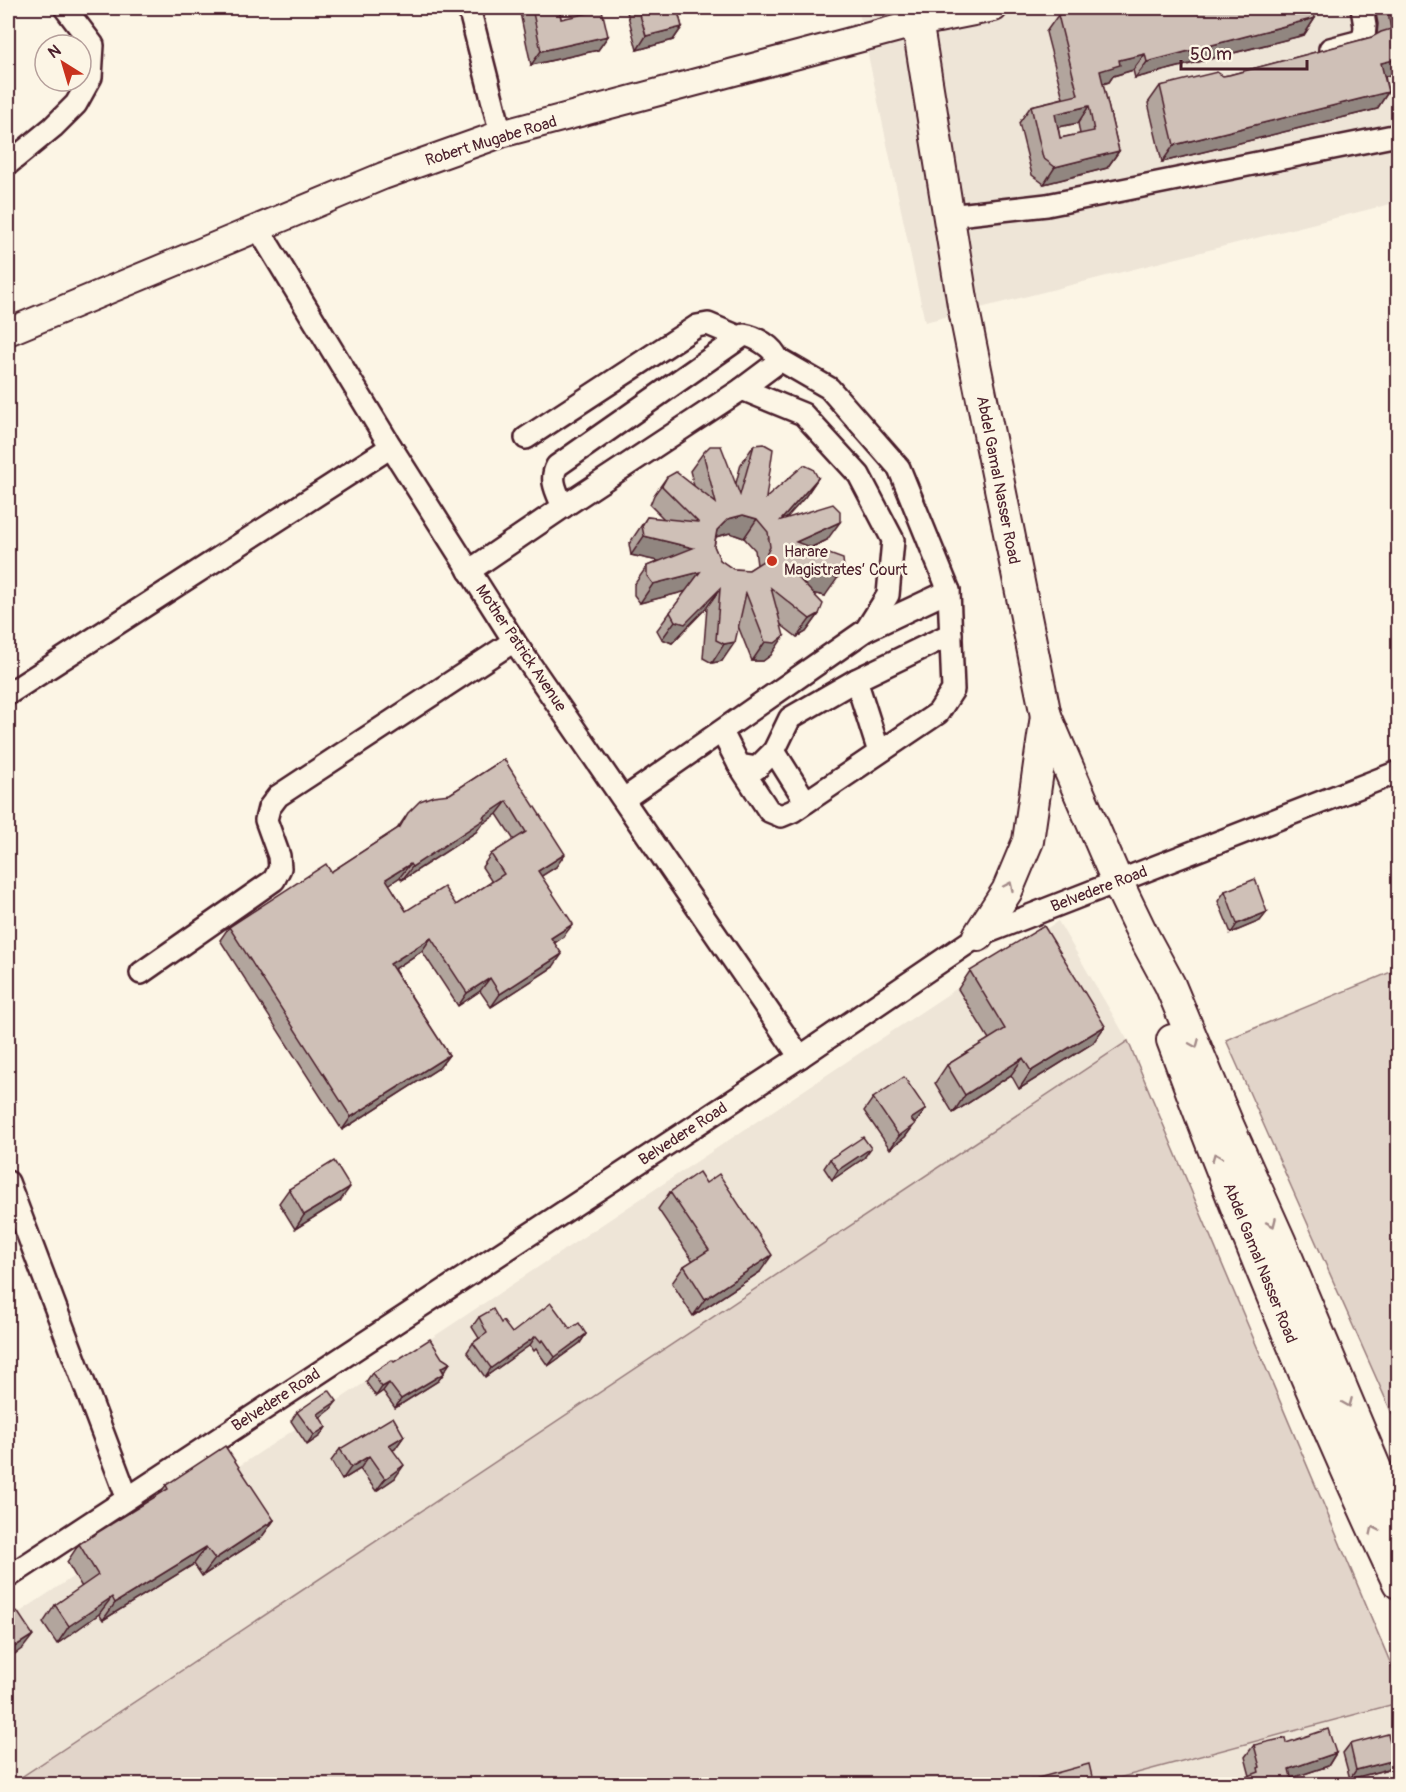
<svg xmlns="http://www.w3.org/2000/svg" width="1406" height="1792" font-family="Pangolin,sans-serif">
  <rect width="100%" height="100%" fill="#fcf5e5"/>
  <filter id="ink" filterUnits="userSpaceOnUse"><feTurbulence type="fractalNoise" baseFrequency=".0167" numOctaves="2"/><feDisplacementMap in="SourceGraphic" scale="12" xChannelSelector="R" yChannelSelector="G"/><feConvolveMatrix kernelMatrix="1 2 1 2 8 2 1 2 1" color-interpolation-filters="sRGB"/></filter>
  <g filter="url(#ink)">
    <g fill="#eee5d7">
      <path d="M858 8H1398V202L925 322Z"/>
      <path d="M1058 921 1128 1041 11 1784H8V1620Z"/>
      <path d="M1398 1703V1784H1096Z"/>
    </g>
    <g fill="#e2d5ca" stroke="#967a7a" stroke-width="1.5">
      <path d="M1398 969V1427L1226 1040Z"/>
      <path d="M1128 1041 1398 1681V1703L1096 1784H11Z"/>
    </g>
    <g fill="none" stroke-linecap="round" stroke-linejoin="round">
      <g stroke="#4a1f2b" stroke-width="26">
        <g id="minor">
          <path d="M469 8 501 134"/>
          <path d="M1330 49 1357 42 1364 37 1365 26 1362 8"/>
          <path d="M8 164 53 127 76 104 91 77 93 45 65 8"/>
          <path d="M948 216 1047 205 1398 135"/>
          <path d="M258 228 391 447 514 641 800 1057"/>
          <path d="M526 438 697 326 708 324 739 337"/>
          <path d="M563 507C557 492 549 480 557 466L744 335C756 337 773 347 777 358L774 365 742 389"/>
          <path d="M469 571 563 507 742 389 803 414 859 475 893 540 888 595 866 630 624 799"/>
          <path d="M866 630 949 591"/>
          <path d="M856 680 879 752"/>
          <path d="M8 694 391 447"/>
          <path d="M722 732 739 765 757 768 774 751 790 718 856 680 951 634"/>
          <path d="M774 751 806 802"/>
          <path d="M739 765 769 811 781 816 793 811 938 713 953 690 949 591 899 468 829 388 777 358"/>
          <path d="M141 973 274 880 280 868 279 856 266 820 269 808 278 796 514 641"/>
          <path d="M8 1182 127 1497"/>
          <path d="M8 1577 800 1057 978 936 1398 772"/>
        </g>
      </g>
      <g stroke="#4a1f2b" stroke-width="30">
        <path id="major" d="M8 332 383 176 501 134 918 23 994 8"/>
      </g>
      <g stroke="#4a1f2b" stroke-width="34">
        <g id="highway">
          <path d="M915 8 963 305 1046 716 1117 881 1143 935 1170 985 1230 1129 1281 1243 1398 1521"/>
          <path d="M978 936 1007 891 1028 841 1046 716"/>
          <path d="M1172 1040C1240 1224 1315 1405 1398 1583"/>
        </g>
      </g>
      <use href="#minor" stroke="#fcf5e5" stroke-width="21"/>
      <use href="#major" stroke="#fcf5e5" stroke-width="26"/>
      <use href="#highway" stroke="#fcf5e5" stroke-width="30"/>
    </g>
    <g fill="#b2a59d" stroke="#4a1f2b" stroke-width="1.5" fill-rule="evenodd">
      <path d="M519 8H559L561 19 608 36 598 50 531 65Z"/>
      <path d="M626 8H677L682 27 673 40 637 50Z"/>
      <path d="M1375 8H1398L1385 76 1388 92 1377 109 1162 162 1148 103 1160 86 1223 76 1229 75 1372 37 1377 34 1378 24Z"/>
      <path d="M1058 15 1315 18 1304 35 1135 78 1133 70 1113 76 1109 82 1103 84 1119 151 1107 168 1044 184 1032 175 1019 123 1031 106 1063 98 1046 32ZM1078 123 1080 134 1060 138 1058 127Z"/>
      <path d="M754 445 766 498 818 478 805 497 785 519 827 540 812 548 825 596 812 593 819 614 806 632 797 637 780 624 771 655 763 661H752L738 626 722 661 712 663 703 658 707 607 672 643 662 639 657 630 686 591 640 603 634 595V585L647 566 659 561 631 555 629 544 647 517 664 519 650 505 654 495 667 477 694 486 690 471 703 453 736 483 741 464ZM730 533 744 538 755 550 757 565 749 570 733 569 720 560 714 546 716 537Z"/>
      <path d="M504 759 556 867 541 876 563 937 555 943 553 967 491 1007 480 991 458 1006 422 951 394 969 449 1055 439 1068 342 1130 220 940 229 927 331 872 397 829 408 813 450 794ZM497 814 514 840 491 854 482 867 492 882 456 905 406 911 389 884 400 877 402 880 476 832 481 825Z"/>
      <path d="M1225 891 1267 912 1260 921 1231 933 1218 901Z"/>
      <path d="M970 971 1093 1043 1019 1089 1011 1075 953 1113 935 1083 947 1065 989 1039 958 989Z"/>
      <path d="M873 1098 926 1109 905 1137 890 1149 864 1111Z"/>
      <path d="M864 1158 832 1180 824 1168 830 1159Z"/>
      <path d="M706 1183 760 1272 693 1316 672 1283 684 1266 693 1261 658 1209 670 1192Z"/>
      <path d="M289 1189 340 1201 295 1229 279 1203Z"/>
      <path d="M479 1317 501 1323 512 1333 570 1329 586 1334 580 1343 548 1366 536 1349 534 1351 530 1345 485 1377 467 1352 473 1343 479 1338 472 1327Z"/>
      <path d="M394 1362 443 1372 444 1373 438 1381 395 1408 383 1391 376 1396 366 1382 372 1373Z"/>
      <path d="M330 1410 320 1418 326 1427 320 1436 307 1445 291 1421 297 1412Z"/>
      <path d="M404 1436 395 1449 393 1450 395 1478 376 1491 360 1469 342 1480 331 1461 340 1449Z"/>
      <path d="M166 1485 274 1520 261 1538 202 1576 194 1564 103 1620 99 1614 57 1644 43 1623 55 1605 82 1587 67 1562 79 1544 159 1495Z"/>
      <path d="M1286 1743 1336 1753 1328 1766 1291 1778 1250 1776 1245 1757 1254 1745Z"/>
      <path d="M1350 1744 1395 1760 1388 1769 1350 1779 1343 1753Z"/>
    </g>
    <g fill="#918680" stroke="#4a1f2b" stroke-width="1.5">
      <path d="M1315 18 1304 35 1135 78 1147 62Z"/>
      <path d="M682 27 673 40 637 50 646 36Z"/>
      <path d="M608 36 598 50 531 65 541 51Z"/>
      <path d="M1145 54 1133 70 1113 76 1109 82 1088 87 1100 71 1119 60Z"/>
      <path d="M1398 59V73L1370 80 1381 63Z"/>
      <path d="M1388 92 1377 109 1162 162 1174 145Z"/>
      <path d="M1089 106 1078 123 1044 130 1055 114Z"/>
      <path d="M1119 151 1107 168 1044 184 1055 167Z"/>
      <path d="M818 478 805 497 768 539 781 520Z"/>
      <path d="M743 515 757 519 744 538 730 533 715 537 717 530 728 519Z"/>
      <path d="M840 522 827 540 783 560 796 542Z"/>
      <path d="M644 536 693 548 680 566 631 555Z"/>
      <path d="M787 566 844 569 825 596 774 585Z"/>
      <path d="M700 572 687 591 640 603 653 584Z"/>
      <path d="M720 589 707 607 672 643 662 639 675 621Z"/>
      <path d="M819 614 806 632 797 637 810 619Z"/>
      <path d="M784 636 771 655 763 661H752L765 642Z"/>
      <path d="M735 642 722 661 712 663 724 644Z"/>
      <path d="M507 801 497 814 481 825 476 832 402 880 412 867 483 817Z"/>
      <path d="M565 854 556 867 529 884 538 871Z"/>
      <path d="M410 864 400 877 377 893 386 879Z"/>
      <path d="M1267 912 1260 921 1231 933 1237 924Z"/>
      <path d="M573 924 563 937 542 951 551 938Z"/>
      <path d="M431 938 422 951 381 978 390 964Z"/>
      <path d="M562 954 553 967 491 1007 500 994Z"/>
      <path d="M490 978 480 991 458 1006 467 993Z"/>
      <path d="M1105 1026 1093 1043 1019 1089 1031 1071Z"/>
      <path d="M449 1055 439 1068 342 1130 351 1117Z"/>
      <path d="M1023 1058 1011 1075 953 1113 965 1095Z"/>
      <path d="M926 1109 905 1137 890 1149 911 1119Z"/>
      <path d="M871 1148 864 1158 832 1180 838 1170Z"/>
      <path d="M350 1187 340 1201 295 1229 304 1215Z"/>
      <path d="M772 1255 760 1272 693 1316 705 1299Z"/>
      <path d="M586 1334 580 1343 548 1366 555 1357Z"/>
      <path d="M536 1336 530 1345 485 1377 491 1368Z"/>
      <path d="M450 1363 444 1372 441 1368Z"/>
      <path d="M444 1373 438 1381 395 1408 401 1399Z"/>
      <path d="M389 1383 383 1391 376 1396 382 1387Z"/>
      <path d="M337 1401 330 1410 311 1424 318 1414Z"/>
      <path d="M326 1427 320 1436 307 1445 314 1435Z"/>
      <path d="M404 1436 395 1449 380 1457 389 1445Z"/>
      <path d="M369 1456 360 1469 342 1480 351 1467Z"/>
      <path d="M404 1465 395 1478 376 1491 385 1479Z"/>
      <path d="M274 1520 261 1538 202 1576 215 1559Z"/>
      <path d="M206 1547 194 1564 103 1620 115 1603Z"/>
      <path d="M112 1597 99 1614 57 1644 69 1626Z"/>
      <path d="M33 1635 23 1648 8 1659V1651Z"/>
      <path d="M1336 1753 1328 1766 1280 1782 1289 1769Z"/>
      <path d="M1395 1760 1388 1769 1350 1779 1356 1770Z"/>
    </g>
    <g fill="#cfc0b7" stroke="#4a1f2b" stroke-width="1.5" fill-rule="evenodd">
      <path d="M532 8H559L561 19 602 10 608 36 541 51Z"/>
      <path d="M638 8H677L682 27 646 36Z"/>
      <path d="M1087 8H1313L1315 18 1147 62 1145 54 1119 60 1120 65 1100 71 1119 151 1055 167 1043 158 1031 106 1078 95 1058 15ZM1089 106 1094 131 1060 138 1055 114Z"/>
      <path d="M1389 8H1398V59L1381 63 1388 92 1174 145 1160 86 1217 72 1223 76 1229 75 1372 37 1381 32 1391 29 1389 19Z"/>
      <path d="M764 444 773 449 766 498 804 465 813 469 818 478 781 520 833 504 840 511V522L796 542 843 559 844 569 838 578 787 566 823 604 819 614 810 619 771 588 784 636 775 643 765 642 746 593 735 642 724 644 716 640 720 589 685 624 675 621 670 612 700 572 653 584 647 576V566L693 548 644 536 642 526 647 517 698 522 662 486 667 477 676 472 716 503 703 453 710 446H721L740 495 754 445ZM743 515 757 519 768 532 770 547 763 561 749 570 733 569 720 560 714 546 717 530 728 519Z"/>
      <path d="M504 759 565 854 538 871 573 924 551 938 562 954 500 994 490 978 467 993 431 938 390 964 449 1055 351 1117 229 927 326 864 331 872 400 827 408 813 420 801 433 796 450 794ZM507 801 526 832 491 854 504 874 456 905 444 887 406 911 386 879 410 864 412 867 485 819 483 817Z"/>
      <path d="M1255 879 1267 912 1237 924 1225 891Z"/>
      <path d="M1044 926 1105 1026 1031 1071 1023 1058 965 1095 947 1065 1005 1029 970 971Z"/>
      <path d="M904 1077 926 1109 911 1119 915 1124 899 1136 873 1098Z"/>
      <path d="M863 1137 871 1148 838 1170 830 1159Z"/>
      <path d="M334 1161 350 1187 304 1215 289 1189Z"/>
      <path d="M699 1172 706 1183 719 1174 772 1255 705 1299 684 1266 709 1250 670 1192Z"/>
      <path d="M551 1303 570 1329 579 1323 586 1334 555 1357 543 1340 541 1342 536 1336 491 1368 473 1343 487 1333 479 1317 493 1309 501 1323 503 1321 512 1333Z"/>
      <path d="M430 1339 442 1358 450 1363 441 1368 444 1373 401 1399 389 1383 382 1387 372 1373 392 1360 394 1362Z"/>
      <path d="M329 1390 337 1401 318 1414 326 1427 314 1435 297 1412Z"/>
      <path d="M393 1417 404 1436 389 1445 404 1465 385 1479 369 1456 351 1467 340 1449Z"/>
      <path d="M225 1446 274 1520 215 1559 206 1547 115 1603 112 1597 69 1626 55 1605 98 1575 79 1544 168 1489 166 1485Z"/>
      <path d="M17 1611 33 1635 8 1651V1618Z"/>
      <path d="M1328 1729 1336 1753 1289 1769 1293 1785H1225L1259 1772 1258 1768 1260 1767 1254 1745 1285 1738 1286 1743Z"/>
      <path d="M1388 1734 1395 1760 1356 1770 1350 1744Z"/>
      <path d="M1089 1764 1094 1785H1013Z"/>
    </g>
    <defs><path id="oneway-chevron" d="M-2-3.5L2.5 0L-2 3.5" fill="none" stroke-width="1.6" stroke-linecap="round" stroke-linejoin="round" transform="scale(1.5)"/></defs>
    <g stroke="#a38a88">
      <use href="#oneway-chevron" transform="translate(1009 886) rotate(-65)"/>
      <use href="#oneway-chevron" transform="translate(1195 1044) rotate(67)"/>
      <use href="#oneway-chevron" transform="translate(1216 1157) rotate(-112)"/>
      <use href="#oneway-chevron" transform="translate(1272 1223) rotate(66)"/>
      <use href="#oneway-chevron" transform="translate(1348 1403) rotate(67)"/>
      <use href="#oneway-chevron" transform="translate(1374 1530) rotate(-115)"/>
    </g>
  </g>
  <circle fill="#c8321e" stroke="#fcf5e5" stroke-width="2" cx="772" cy="561" r="6"/>
  <g text-anchor="middle" dominant-baseline="central" stroke-width="5" stroke-linejoin="round" paint-order="stroke">
    <g font-size="16" fill="#4a1f2b" stroke="#fcf5e5">
      <text transform="translate(491 141) rotate(-17)">Robert Mugabe Road</text>
      <text transform="translate(998 480) rotate(79)">Abdel Gamal Nasser Road</text>
      <text transform="translate(521 648) rotate(56)">Mother Patrick Avenue</text>
      <text transform="translate(1099 889) rotate(-21)">Belvedere Road</text>
      <text transform="translate(683 1134) rotate(-33)">Belvedere Road</text>
      <text transform="translate(1260 1263) rotate(68)">Abdel Gamal Nasser Road</text>
      <text transform="translate(276 1400) rotate(-33)">Belvedere Road</text>
    </g>
    <g font-size="16" fill="#4a1f2b" stroke="#fcf5e5" text-anchor="start">
      <text x="784" y="552">Harare<tspan x="784" dy="18">Magistrates’ Court</tspan></text>
    </g>
  </g>
  <rect width="1406" height="1792" fill="none" stroke="#fcf5e5" stroke-width="30"/>
  <rect x="15" y="15" width="1376" height="1762" fill="none" stroke="#4a1f2b" stroke-width="2" filter="url(#ink)"/>
  <g transform="translate(63 63) rotate(323)"><circle r="28" fill="#fcf5e5" stroke="#b59f9b" stroke-width="1.5"/>
  <path d="M0-4.5L10 22L0 15L-10 22Z" fill="#c8321e"/>
  <text y="-9" font-size="16" font-weight="bold" text-anchor="middle" fill="#4a1f2b">N</text>
  </g>
  <path d="M1181 60v9h126v-9" fill="none" stroke="#4a1f2b" stroke-width="3"/>
  <text x="1190" y="60" font-size="18" fill="#4a1f2b" stroke="#fcf5e5" stroke-width="4.5" paint-order="stroke">50 m</text>
</svg>
